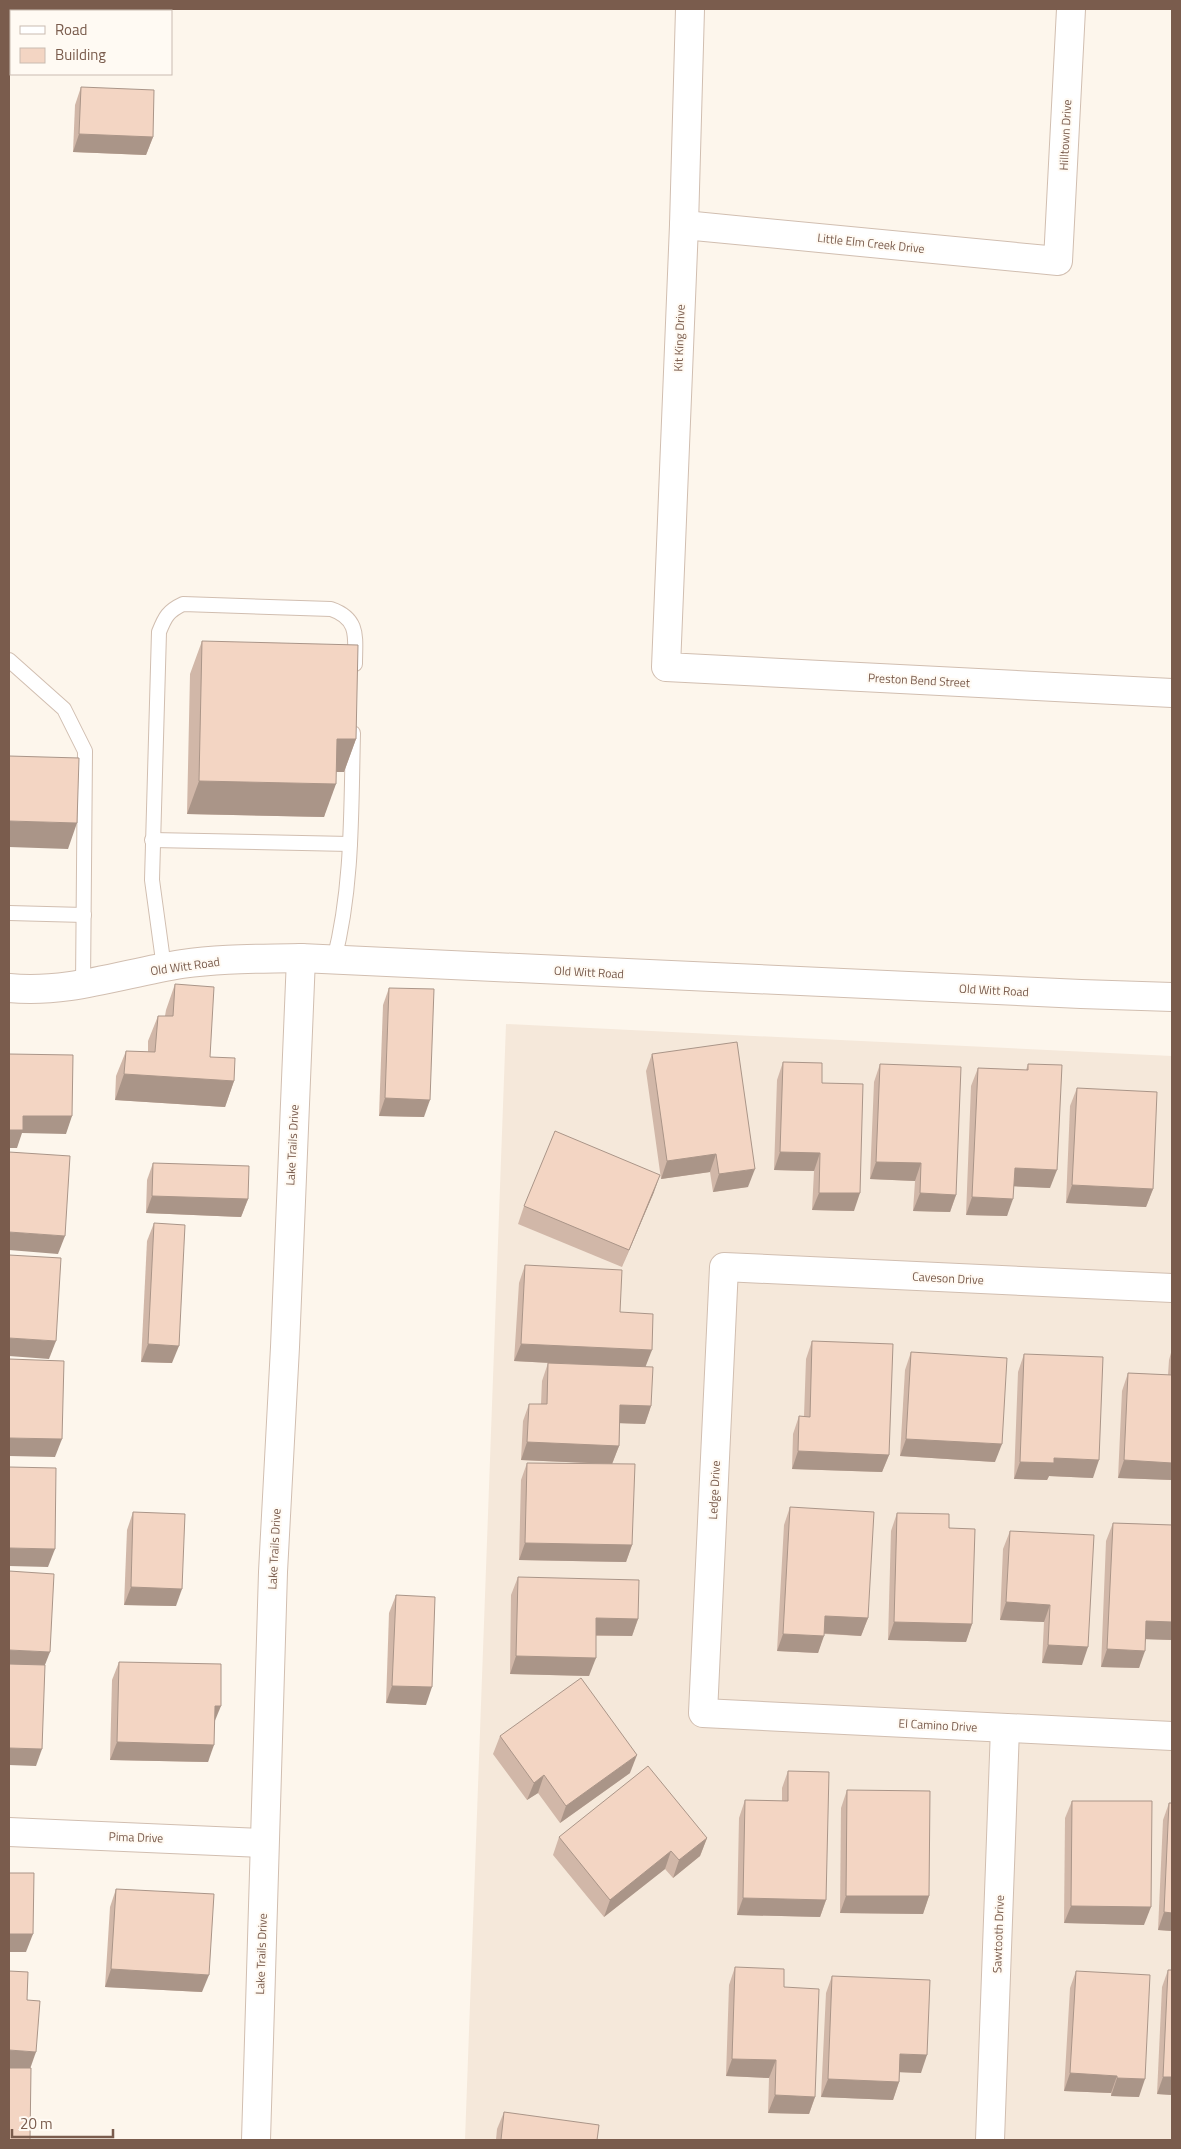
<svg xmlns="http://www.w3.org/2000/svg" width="1181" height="2149" font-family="'Titillium Web',sans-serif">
  <rect width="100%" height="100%" fill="#fdf6ec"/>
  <path fill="#f5e8da" d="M506 1024 1172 1056V2140H465Z"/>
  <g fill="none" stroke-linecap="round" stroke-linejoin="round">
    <g stroke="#d1beb0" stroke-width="16">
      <g id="service">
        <path d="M9 660 64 709 85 751 83 985"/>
        <path d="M152 840 350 844"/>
        <path d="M9 913 84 915"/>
        <path d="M334 960C353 886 351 809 353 733"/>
        <path d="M164 968 152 880 159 632C165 617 168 611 183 604L331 609C360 619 355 638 355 664"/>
      </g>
    </g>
    <g stroke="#d1beb0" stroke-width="30">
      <g id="minor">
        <path d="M690 9 684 225 666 667 1172 693"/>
        <path d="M684 225 1058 261 1071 9"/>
        <path d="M1172 1288 724 1267 703 1713 1172 1736"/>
        <path d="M9 1832 264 1843"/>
        <path d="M256 2140 273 1572 285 1347 301 958"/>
        <path d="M990 2140 1005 1728"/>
      </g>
    </g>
    <g stroke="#d1beb0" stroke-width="30">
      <path id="tertiary" d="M9 988C69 994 124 973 182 964 221 958 261 959 301 958L1081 994 1172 997"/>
    </g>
    <use href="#service" stroke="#fff" stroke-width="14"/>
    <use href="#minor" stroke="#fff" stroke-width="28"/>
    <use href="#tertiary" stroke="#fff" stroke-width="28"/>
  </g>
  <g fill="#d1b7a8">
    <path d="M81 87 153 137 146 155 73 152 75 105Z"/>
    <path d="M202 641 356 739 344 772H336L324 817 187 814 190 674Z"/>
    <path d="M175 984 210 1057 234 1081 225 1107 115 1100 116 1076 126 1051 148 1052V1041L158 1016H165L166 1010Z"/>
    <path d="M389 988 424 1117 379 1116 383 1005Z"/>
    <path d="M652 1054 748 1187 713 1192 710 1172 661 1179 646 1071Z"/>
    <path d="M783 1062 822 1083 854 1211 812 1210 814 1171 774 1170 777 1080Z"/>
    <path d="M880 1064 956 1195 950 1212 913 1211 915 1181 870 1179 874 1082Z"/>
    <path d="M1028 1064 1050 1188 1014 1186 1007 1216 966 1215 971 1086 978 1068 1026 1070Z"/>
    <path d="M1077 1088 1153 1189 1146 1207 1066 1203 1070 1106Z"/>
    <path d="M153 1163 248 1199 241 1217 146 1213 147 1180Z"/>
    <path d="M654 1192 622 1267 518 1224 524 1206Z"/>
    <path d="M154 1223 172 1363 141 1362 147 1241Z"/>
    <path d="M525 1265 620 1312 646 1367 651 1406 645 1424 620 1423 619 1446 612 1464 632 1545 626 1562 519 1560 521 1480 527 1463 610 1464 521 1460 523 1421 529 1404H541L542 1381 548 1363H550L514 1361 519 1283Z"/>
    <path d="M812 1341 889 1455 882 1472 792 1469 793 1434 799 1416H804L806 1359Z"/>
    <path d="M1172 1349V1480L1118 1478 1122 1391 1128 1373 1168 1375 1169 1360Z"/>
    <path d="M911 1352 995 1462 900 1456 905 1370Z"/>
    <path d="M1024 1354 1093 1478 1049 1476 1047 1480 1014 1479 1018 1372Z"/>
    <path d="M790 1507 868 1618 861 1636 824 1634 818 1653 777 1651 784 1525Z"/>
    <path d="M133 1512 176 1606 124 1605 127 1530Z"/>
    <path d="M897 1513 949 1528 972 1624 966 1642 888 1640 891 1531Z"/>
    <path d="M1113 1523 1172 1525V1640L1146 1639 1139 1668 1101 1667 1106 1541Z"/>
    <path d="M1010 1531 1082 1665 1042 1663 1044 1622 1000 1620 1003 1549Z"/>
    <path d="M518 1577 638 1619 632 1636H596L589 1676 510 1674 511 1595Z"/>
    <path d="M396 1595 426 1705 386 1703 389 1613Z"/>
    <path d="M119 1662 215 1722 208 1762 110 1760 112 1680Z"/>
    <path d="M500 1736 630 1773 560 1823 538 1793 527 1800 493 1754Z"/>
    <path d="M788 1771 826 1900 820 1917 737 1915 739 1818 745 1800 782 1801V1788Z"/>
    <path d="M847 1790 929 1896 923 1914 840 1913 841 1808Z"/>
    <path d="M1072 1801 1144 1925 1064 1923 1065 1818Z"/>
    <path d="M1169 1803 1172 1931 1158 1930 1163 1820Z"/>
    <path d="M559 1837 707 1838 700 1856 673 1878 665 1869 604 1917 553 1855Z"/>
    <path d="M116 1889 202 1992 105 1987 110 1907Z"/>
    <path d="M735 1967 815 2097 809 2114 768 2113 769 2078 726 2076 729 1985Z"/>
    <path d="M1168 1970H1172V2095L1157 2094 1162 1987Z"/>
    <path d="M1076 1971 1139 2097 1111 2096V2093L1064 2091 1070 1988Z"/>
    <path d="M832 1976 921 2073 900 2072 899 2082 893 2100 821 2097 826 1993Z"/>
    <path d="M504 2112 597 2140H496L497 2129Z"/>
  </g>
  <g fill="#aa9588">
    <path d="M79 134 153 137 146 155 73 152Z"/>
    <path d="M337 739H356L344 772H325Z"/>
    <path d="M199 781 336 784 324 817 187 814Z"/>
    <path d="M9 821 77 823 68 849 9 847Z"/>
    <path d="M124 1074 234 1081 225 1107 115 1100Z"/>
    <path d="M385 1098 430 1100 424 1117 379 1116Z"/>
    <path d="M23 1116H72L66 1134 22 1133 17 1148H9V1130Z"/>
    <path d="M780 1152 820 1153 814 1171 774 1170Z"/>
    <path d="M716 1154 710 1172 661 1179 667 1161Z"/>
    <path d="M876 1162 921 1163 915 1181 870 1179Z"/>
    <path d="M1015 1168 1057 1170 1050 1188 1008 1186Z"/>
    <path d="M755 1169 748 1187 713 1192 719 1174Z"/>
    <path d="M660 1175 654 1192 622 1267 629 1250Z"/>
    <path d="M1072 1185 1153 1189 1146 1207 1066 1203Z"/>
    <path d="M819 1193H860L854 1211 812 1210Z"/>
    <path d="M920 1193 956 1195 950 1212 913 1211Z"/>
    <path d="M152 1196 248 1199 241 1217 146 1213Z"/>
    <path d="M972 1197 1013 1199 1007 1216 966 1215Z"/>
    <path d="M9 1232 65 1236 58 1254 9 1250Z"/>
    <path d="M9 1338 56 1341 49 1359 9 1356Z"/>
    <path d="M148 1344 179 1346 172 1363 141 1362Z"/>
    <path d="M521 1344 652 1350 645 1368 514 1361Z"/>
    <path d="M620 1405 651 1406 645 1424 614 1423Z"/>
    <path d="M9 1438 62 1439 55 1457 9 1456Z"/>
    <path d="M906 1439 1002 1444 995 1462 900 1456Z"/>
    <path d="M527 1442 619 1446 612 1464 521 1460Z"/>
    <path d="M798 1451 889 1455 882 1472 792 1469Z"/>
    <path d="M1054 1458 1099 1460 1093 1478 1049 1476 1047 1480 1014 1479 1020 1462Z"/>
    <path d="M1124 1460 1172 1463V1480L1118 1478Z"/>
    <path d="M525 1543 632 1545 626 1562 519 1560Z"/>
    <path d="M9 1548 55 1549 48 1567 9 1566Z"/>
    <path d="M131 1587 182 1589 176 1606 124 1605Z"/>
    <path d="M1006 1602 1050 1605 1044 1622 1000 1620Z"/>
    <path d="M825 1616 868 1618 861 1636 819 1633Z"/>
    <path d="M596 1618 638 1619 632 1636 590 1635Z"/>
    <path d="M1146 1621 1172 1622V1640L1140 1639Z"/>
    <path d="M894 1622 972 1624 966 1642 888 1640Z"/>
    <path d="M783 1634 824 1636 818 1653 777 1651Z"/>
    <path d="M1048 1645 1088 1647 1082 1665 1042 1663Z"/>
    <path d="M1107 1649 1145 1651 1139 1668 1101 1667Z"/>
    <path d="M9 1650 50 1652 43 1670 9 1668Z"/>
    <path d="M516 1656 596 1658 589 1676 510 1674Z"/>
    <path d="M392 1686 432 1687 426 1705 386 1703Z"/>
    <path d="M215 1706H221L214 1723Z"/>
    <path d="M117 1742 214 1745 208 1762 110 1760Z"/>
    <path d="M9 1748 42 1749 36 1766 9 1765Z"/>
    <path d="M637 1755 630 1773 560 1823 566 1806Z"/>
    <path d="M544 1775 538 1793 527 1800 534 1783Z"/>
    <path d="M707 1838 700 1856 673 1878 679 1860Z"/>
    <path d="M671 1851 665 1869 604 1917 610 1900Z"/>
    <path d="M846 1896H929L923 1914 840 1913Z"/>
    <path d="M743 1898 826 1900 820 1917 737 1915Z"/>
    <path d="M1071 1906 1151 1907 1144 1925 1064 1923Z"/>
    <path d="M1164 1912 1172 1913V1931L1158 1930Z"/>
    <path d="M9 1934H33L26 1952H9Z"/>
    <path d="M111 1969 209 1975 202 1992 105 1987Z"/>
    <path d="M9 2050 36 2052 30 2069 9 2068Z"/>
    <path d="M900 2054 927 2055 921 2073 894 2072Z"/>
    <path d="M732 2059 776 2060 769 2078 726 2076Z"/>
    <path d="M1070 2073 1117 2076 1111 2093 1064 2091Z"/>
    <path d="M1163 2077H1172V2095L1157 2094Z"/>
    <path d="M1117 2078 1145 2079 1139 2097 1111 2096Z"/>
    <path d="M828 2079 899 2082 893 2100 821 2097Z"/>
    <path d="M775 2095 815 2097 809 2114 768 2113Z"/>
  </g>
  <g fill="#f3d5c3" stroke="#aa9588">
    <path d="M81 87 154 90 153 137 79 134Z"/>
    <path d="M202 641 358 645 356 739H337L336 784 199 781Z"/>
    <path d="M9 756 79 758 77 823 9 821Z"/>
    <path d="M175 984 214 987 210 1057 235 1058 234 1081 124 1074 126 1051 155 1052 158 1016H173Z"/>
    <path d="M389 988 434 989 430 1100 385 1098Z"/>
    <path d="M737 1042 755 1169 719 1174 716 1154 667 1161 652 1054Z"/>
    <path d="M9 1054 73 1055 72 1116H23V1130H9Z"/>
    <path d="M783 1062 822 1063V1083L863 1084 860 1193H819L820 1153 780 1152Z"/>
    <path d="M880 1064 961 1067 956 1195 920 1193 921 1163 876 1162Z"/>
    <path d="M1028 1064 1062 1065 1057 1170 1015 1168 1013 1199 972 1197 978 1068 1028 1070Z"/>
    <path d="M1077 1088 1157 1092 1153 1189 1072 1185Z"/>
    <path d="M555 1131 660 1175 629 1250 524 1206Z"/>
    <path d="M9 1152 70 1156 65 1236 9 1232Z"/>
    <path d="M153 1163 249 1166 248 1199 152 1196Z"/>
    <path d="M154 1223 185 1225 179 1346 148 1344Z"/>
    <path d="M9 1255 61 1258 56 1341 9 1338Z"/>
    <path d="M525 1265 622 1270 620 1312 653 1314 652 1350 521 1344Z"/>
    <path d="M812 1341 893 1344 889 1455 798 1451 799 1416 810 1417Z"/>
    <path d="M911 1352 1007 1358 1002 1444 906 1439Z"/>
    <path d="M1024 1354 1103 1357 1099 1460 1054 1458V1463L1020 1462Z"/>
    <path d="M9 1359 64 1361 62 1439 9 1438Z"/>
    <path d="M548 1363 653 1367 651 1406 620 1405 619 1446 527 1442 529 1404H547Z"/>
    <path d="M1128 1373 1172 1375V1463L1124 1460Z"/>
    <path d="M527 1463 635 1464 632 1545 525 1543Z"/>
    <path d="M9 1467 56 1468 55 1549 9 1548Z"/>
    <path d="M790 1507 874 1512 868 1618 825 1616 824 1636 783 1634Z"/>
    <path d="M133 1512 185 1514 182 1589 131 1587Z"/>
    <path d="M897 1513 949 1514V1528L975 1529 972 1624 894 1622Z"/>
    <path d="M1113 1523 1172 1525V1622L1146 1621 1145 1651 1107 1649Z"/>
    <path d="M1010 1531 1094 1535 1088 1647 1048 1645 1050 1605 1006 1602Z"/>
    <path d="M9 1571 54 1574 50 1652 9 1650Z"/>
    <path d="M518 1577 639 1580 638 1619 596 1618V1658L516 1656Z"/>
    <path d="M396 1595 435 1597 432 1687 392 1686Z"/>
    <path d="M119 1662 221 1664V1706H215L214 1745 117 1742Z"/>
    <path d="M9 1664 45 1665 42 1749 9 1748Z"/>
    <path d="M581 1678 637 1755 566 1806 544 1775 534 1783 500 1736Z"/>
    <path d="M648 1766 707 1838 679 1860 671 1851 610 1900 559 1837Z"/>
    <path d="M788 1771 829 1772 826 1900 743 1898 745 1800 788 1801Z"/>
    <path d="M847 1790 930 1791 929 1896H846Z"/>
    <path d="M1072 1801H1152L1151 1907 1071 1906Z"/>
    <path d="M1169 1803H1172V1913L1164 1912Z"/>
    <path d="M9 1873H34L33 1934H9Z"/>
    <path d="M116 1889 214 1894 209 1975 111 1969Z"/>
    <path d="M735 1967 784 1969V1987L819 1989 815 2097 775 2095 776 2060 732 2059Z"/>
    <path d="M1168 1970H1172V2077H1163Z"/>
    <path d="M9 1971 28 1972 27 2000 40 2001 36 2052 9 2050Z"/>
    <path d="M1076 1971 1150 1975 1145 2079 1117 2078V2076L1070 2073Z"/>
    <path d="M832 1976 930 1980 927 2055 900 2054 899 2082 828 2079Z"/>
    <path d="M9 2068H31L30 2140H9Z"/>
    <path d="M504 2112 599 2125 597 2140H501Z"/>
  </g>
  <g text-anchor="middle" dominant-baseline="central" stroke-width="4" stroke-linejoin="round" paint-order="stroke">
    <g font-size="12" fill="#7a5c4d" stroke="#fffaf3">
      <text transform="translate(1065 135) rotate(-87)">Hilltown Drive</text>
      <text transform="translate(871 243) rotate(6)">Little Elm Creek Drive</text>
      <text transform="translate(679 338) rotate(-88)">Kit King Drive</text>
      <text transform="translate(919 680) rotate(3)">Preston Bend Street</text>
      <text transform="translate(185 966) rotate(-8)">Old Witt Road</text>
      <text transform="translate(589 972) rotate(3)">Old Witt Road</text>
      <text transform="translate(994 990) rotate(3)">Old Witt Road</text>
      <text transform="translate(292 1145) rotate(-87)">Lake Trails Drive</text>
      <text transform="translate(948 1278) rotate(3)">Caveson Drive</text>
      <text transform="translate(714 1490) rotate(-87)">Ledge Drive</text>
      <text transform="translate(274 1549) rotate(-87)">Lake Trails Drive</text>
      <text transform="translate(938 1725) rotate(3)">El Camino Drive</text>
      <text transform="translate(136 1837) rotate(2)">Pima Drive</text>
      <text transform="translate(998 1934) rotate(-88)">Sawtooth Drive</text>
      <text transform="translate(261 1954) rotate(-88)">Lake Trails Drive</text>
    </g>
  </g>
  <rect width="1181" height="2149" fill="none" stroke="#7a5c4d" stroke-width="20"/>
  <rect x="10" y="10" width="162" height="65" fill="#fffaf3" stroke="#cabbb1"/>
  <rect x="20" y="26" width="25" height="8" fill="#ffffff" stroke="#cabbb1"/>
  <text x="55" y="35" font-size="15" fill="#7a5c4d">Road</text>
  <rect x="20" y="48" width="25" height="15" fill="#f3d5c3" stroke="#cabbb1"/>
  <text x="55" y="60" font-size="15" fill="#7a5c4d">Building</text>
  <path d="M12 2129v8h101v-8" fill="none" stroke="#7a5c4d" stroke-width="2.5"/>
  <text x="20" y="2129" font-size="15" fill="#7a5c4d" stroke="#fffaf3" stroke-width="4" paint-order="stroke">20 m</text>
</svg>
